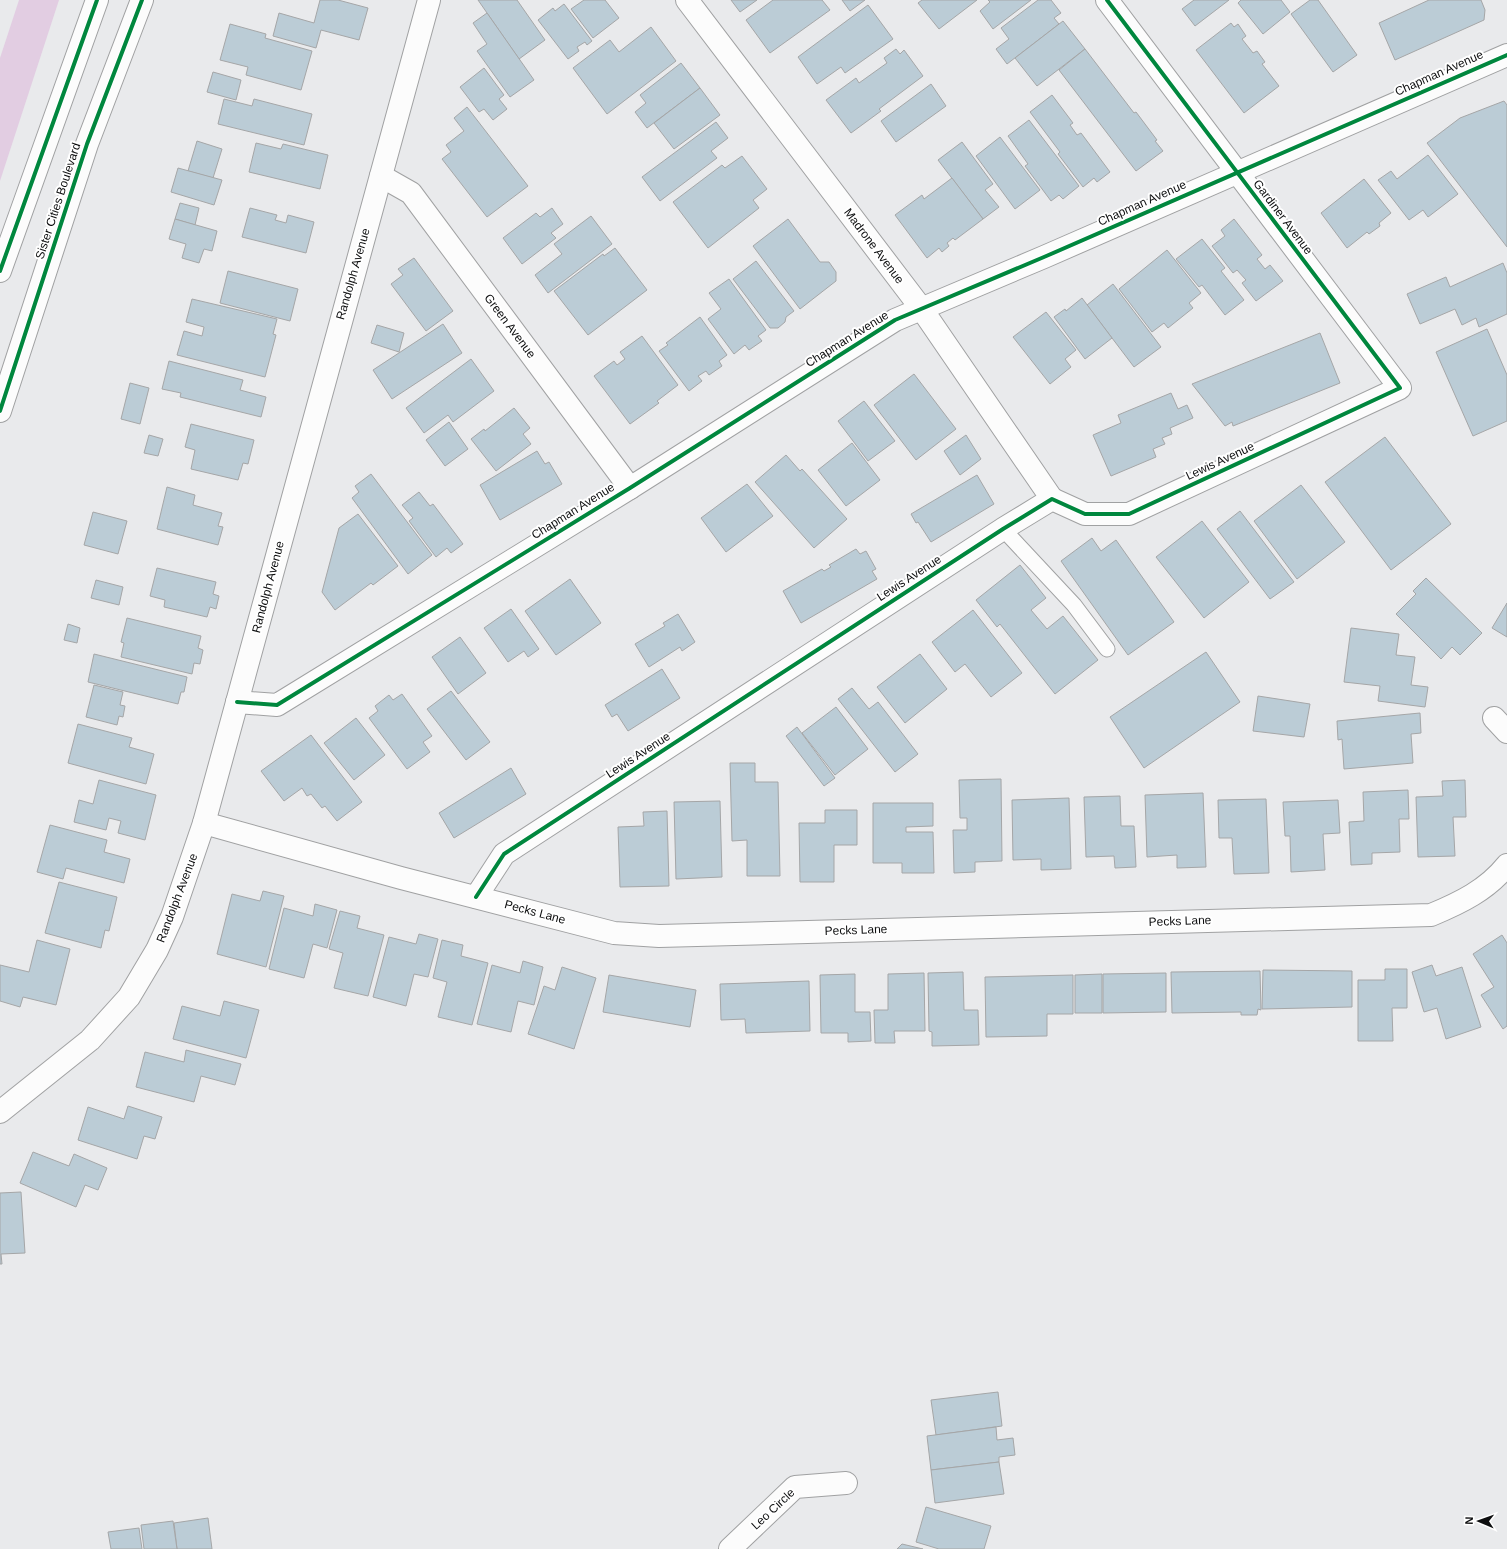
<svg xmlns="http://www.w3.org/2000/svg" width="1507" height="1549" font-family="Arial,sans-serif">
  <rect width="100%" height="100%" fill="#e9eaec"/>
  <path fill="#e2cde2" d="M19 0H59L0 181V58Z"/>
  <g fill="#bbccd6" stroke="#a5a6a7">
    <path d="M320 0H338L368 8 359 40 321 30 316 48 273 36 279 13 314 23Z"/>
    <path d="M478 0H517L545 40 519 59Z"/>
    <path d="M584 0H605L619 18 593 38 571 9Z"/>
    <path d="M731 0H757L740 12Z"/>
    <path d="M773 0H822L830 10 770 53 746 20Z"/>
    <path d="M842 0H865L850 11Z"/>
    <path d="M922 0H977L939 29 918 3Z"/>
    <path d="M988 0H1031L993 29 980 11 990 2Z"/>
    <path d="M1038 0H1051L1061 13 1054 18 1059 24 1007 64 996 49 1009 39 1001 28Z"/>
    <path d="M1194 0H1229L1195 26 1182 9Z"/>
    <path d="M1241 0H1281L1290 12 1263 34 1238 3Z"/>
    <path d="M1310 0H1318L1357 55 1333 72 1291 14Z"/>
    <path d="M1429 0H1481L1485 10 1484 20 1395 60 1379 23Z"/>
    <path d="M564 4 592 41 587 45 585 42 577 47 579 51 568 59 538 20 553 8 555 11Z"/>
    <path d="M868 5 893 39 845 73 841 67 817 84 798 57Z"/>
    <path d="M487 13 534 80 510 97 477 51 487 44 473 23Z"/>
    <path d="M1063 21 1085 49 1037 86 1015 58Z"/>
    <path d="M1231 23 1234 27 1238 24 1246 36 1242 39 1253 53 1257 51 1265 62 1262 64 1279 86 1244 113 1196 50Z"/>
    <path d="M230 24 266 34 265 38 312 51 301 90 246 75 248 67 220 60Z"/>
    <path d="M651 27 676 61 607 114 573 68 610 40 619 52Z"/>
    <path d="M896 49 900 54 904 50 923 76 879 109 881 111 851 133 826 100 856 78 859 83 887 63 884 58Z"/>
    <path d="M1085 49 1134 113 1136 112 1157 140 1155 141 1163 151 1136 171 1059 70Z"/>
    <path d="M681 63 700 88 647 128 635 112 646 103 640 95Z"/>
    <path d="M484 68 504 95 499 99 507 109 493 120 484 109 479 112 460 87Z"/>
    <path d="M213 72 241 80 236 100 207 92Z"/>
    <path d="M931 84 946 106 896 142 881 121Z"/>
    <path d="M700 88 720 115 674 149 654 123Z"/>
    <path d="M1052 95 1073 123 1070 125 1077 135 1081 133 1110 172 1097 182 1094 178 1083 187 1058 154 1060 152 1030 112Z"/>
    <path d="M224 99 252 106 254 99 312 114 304 145 218 124Z"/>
    <path d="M1504 101 1507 105V247L1427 143 1460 118Z"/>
    <path d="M467 107 528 186 487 217 442 159 451 152 446 145 464 131 454 118Z"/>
    <path d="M1029 120 1079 186 1063 199 1059 195 1051 201 1025 166 1028 164 1008 136Z"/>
    <path d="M716 122 728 138 711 151 717 158 660 201 642 177Z"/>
    <path d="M1000 137 1040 190 1015 209 976 156Z"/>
    <path d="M197 141 222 149 213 178 188 171Z"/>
    <path d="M962 142 993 184 985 190 999 207 983 219 938 160Z"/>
    <path d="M256 143 281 149 283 144 328 155 320 189 249 172Z"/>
    <path d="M1428 155 1458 194 1428 217 1423 210 1409 220 1378 180 1391 171 1397 179Z"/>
    <path d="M742 156 767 189 753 200 759 208 708 248 673 202 722 165 725 168Z"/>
    <path d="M178 168 222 180 214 205 171 192Z"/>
    <path d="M952 178 983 219 955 240 953 238 947 243 949 246 942 252 939 248 927 258 895 215 922 195 924 199Z"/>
    <path d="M1364 179 1391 213 1379 223 1380 226 1369 234 1367 232 1347 248 1321 213Z"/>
    <path d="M180 203 199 208 195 225 175 219Z"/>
    <path d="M250 208 277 215 275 220 286 223 288 215 314 222 306 253 242 237Z"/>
    <path d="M552 208 563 224 551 233 556 238 522 264 503 238 536 213 540 217Z"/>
    <path d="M591 216 612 244 548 293 535 275 562 254 554 244Z"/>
    <path d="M175 219 217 231 212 251 204 249 199 263 182 258 186 244 169 239Z"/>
    <path d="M788 219 820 262H829L836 272V281L800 309 753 246Z"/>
    <path d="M1234 219 1262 255 1257 259 1265 269 1270 265 1283 281 1256 301 1242 283 1246 280 1237 270 1233 273 1212 246 1225 236 1221 230Z"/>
    <path d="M1202 239 1225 268 1221 271 1244 300 1225 315 1202 285 1199 287 1176 259Z"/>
    <path d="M615 248 647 290 588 335 554 291 603 254 604 256Z"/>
    <path d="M1167 250 1201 293 1189 303 1193 308 1168 328 1164 323 1152 332 1119 289Z"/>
    <path d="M414 258 453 311 426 331 391 284 403 275 398 269Z"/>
    <path d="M756 261 794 311 786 317 785 322 778 328H770L733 279Z"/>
    <path d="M1503 263 1507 273V314L1479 327 1476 318 1462 325 1455 309 1420 324 1407 294 1446 277 1450 287Z"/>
    <path d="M228 271 298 289 290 321 220 303Z"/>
    <path d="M729 279 766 330 758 336 762 341 749 350 745 345 734 354 708 319 721 309 709 293Z"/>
    <path d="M1113 284 1161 347 1134 367 1087 305Z"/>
    <path d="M1082 298 1112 338 1085 359 1054 317 1065 309 1066 311Z"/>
    <path d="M192 299 277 319 273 334 276 335 265 377 177 355 184 331 202 336 204 327 186 322Z"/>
    <path d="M1046 312 1076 350 1065 359 1071 367 1050 384 1013 337Z"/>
    <path d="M700 317 727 355 719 361 722 366 709 375 706 371 698 376 702 381 689 391 659 351 668 345 666 343Z"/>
    <path d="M443 324 462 353 392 399 373 370Z"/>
    <path d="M377 325 404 333 399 352 371 343Z"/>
    <path d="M1487 329 1507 375V421L1473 436 1436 352Z"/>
    <path d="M1320 333 1340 383 1233 426 1232 422 1225 426 1192 384Z"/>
    <path d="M642 336 678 385 657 401 659 403 630 424 594 376 614 361 617 365 625 359 620 352Z"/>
    <path d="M471 359 494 391 453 422 448 415 424 433 406 408Z"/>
    <path d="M169 361 243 380 240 390 266 397 261 417 180 397 181 393 162 389Z"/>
    <path d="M914 374 956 429 916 460 874 405Z"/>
    <path d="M130 383 149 388 140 424 121 419Z"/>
    <path d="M1171 393 1178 409 1187 405 1193 418 1170 428 1172 434 1162 438 1165 444 1153 449 1156 457 1111 476 1093 435 1121 423 1118 415Z"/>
    <path d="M864 401 895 441 868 461 838 421Z"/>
    <path d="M514 408 530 428 523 434 531 444 496 471 471 439 484 429 485 431Z"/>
    <path d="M449 422 468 449 445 466 426 440Z"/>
    <path d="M191 424 254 440 248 464 243 463 238 480 191 469 195 450 185 447Z"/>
    <path d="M149 435 163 439 158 456 144 453Z"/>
    <path d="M966 435 981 459 960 475 944 451Z"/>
    <path d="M1385 437 1451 524 1391 570 1325 482Z"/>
    <path d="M852 443 880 480 846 506 818 470Z"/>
    <path d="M537 451 545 464 549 462 562 484 500 520 480 485Z"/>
    <path d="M786 455 800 471 802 469 847 519 814 548 755 482Z"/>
    <path d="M371 474 432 555 408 574 352 498 359 492 355 486Z"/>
    <path d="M977 475 994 504 931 542 918 522 916 523 911 514Z"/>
    <path d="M747 484 773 516 726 552 701 518Z"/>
    <path d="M1301 485 1345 542 1297 579 1254 521Z"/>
    <path d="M167 487 195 495 193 505 222 513 218 526 223 527 218 545 157 529Z"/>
    <path d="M419 492 430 506 433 504 463 544 451 553 447 548 436 557 409 521 413 518 402 505Z"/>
    <path d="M1240 511 1294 582 1270 599 1217 529Z"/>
    <path d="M93 512 127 521 118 554 84 545Z"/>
    <path d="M358 514 398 566 373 585 371 583 335 610 322 592 339 528Z"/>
    <path d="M1202 521 1249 582 1204 618 1156 557Z"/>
    <path d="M1092 538 1101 551 1116 540 1174 622 1128 655 1061 561Z"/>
    <path d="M856 549 860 554 866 551 876 569 872 571 877 579 801 623 783 591 822 569 824 571 831 567 829 565Z"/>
    <path d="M1020 565 1046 598 1031 610 1047 629 1063 616 1098 660 1055 694 1000 624 997 627 976 600Z"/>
    <path d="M157 568 216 582 213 594 219 596 216 609 210 607 207 617 164 607 165 600 150 596Z"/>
    <path d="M1426 578 1482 633 1460 655 1452 647 1441 659 1396 614 1416 594 1413 591Z"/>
    <path d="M570 579 601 623 556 655 525 611Z"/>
    <path d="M96 580 123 587 119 605 91 598Z"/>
    <path d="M1507 603V637L1492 628Z"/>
    <path d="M511 609 539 649 528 657 524 651 508 662 484 628Z"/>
    <path d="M973 610 1022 673 991 697 965 664 955 672 932 642Z"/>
    <path d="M678 614 695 642 682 651 680 647 649 667 635 644 665 626 663 623Z"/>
    <path d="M127 618 201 636 198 648 203 650 200 664 194 663 192 674 121 657 124 643 121 642Z"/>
    <path d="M68 624 80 628 77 643 64 640Z"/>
    <path d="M1351 628 1399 634 1396 655 1415 657 1411 685 1428 687 1425 707 1378 701 1380 686 1344 682Z"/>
    <path d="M460 637 486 673 458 694 432 657Z"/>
    <path d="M1206 652 1240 702 1144 768 1110 717Z"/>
    <path d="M94 654 187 677 184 692H181L178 704 88 682Z"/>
    <path d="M920 654 947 689 905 723 877 687Z"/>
    <path d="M662 669 680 698 628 731 617 714 612 717 605 705Z"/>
    <path d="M94 685 123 692 120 705 125 706 123 717 119 716 117 725 86 717Z"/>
    <path d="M852 688 869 709 878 702 918 754 895 772 838 699Z"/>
    <path d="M451 691 490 742 466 760 427 709Z"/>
    <path d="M402 694 432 736 423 742 430 752 407 769 369 718 378 711 375 706 389 695 393 700Z"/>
    <path d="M1258 696 1310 704 1304 737 1253 731Z"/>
    <path d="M836 707 868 749 835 775 802 733Z"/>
    <path d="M1420 713 1421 733 1411 734 1413 763 1344 769 1342 739 1338 740 1337 721Z"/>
    <path d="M356 718 385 755 354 780 324 743Z"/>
    <path d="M78 724 132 738 129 747 154 754 146 784 68 763Z"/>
    <path d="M797 727 835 778 824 786 786 736Z"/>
    <path d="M311 735 362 802 337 821 325 806 322 808 311 794 307 796 302 788 284 801 261 771Z"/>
    <path d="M730 763H755V782H778L780 876H747V840L732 841Z"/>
    <path d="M511 768 526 794 454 838 439 813Z"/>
    <path d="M1001 779 1002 861 975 862V872L954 873 953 830H967V818H960L959 780Z"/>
    <path d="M99 780 156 795 145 840 118 833 121 821 109 818 106 830 74 822 79 800 93 804Z"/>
    <path d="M1465 780 1466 817H1453L1455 856 1418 857 1416 797 1443 796 1442 781Z"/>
    <path d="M1408 790 1409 819H1399L1400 852 1372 853V864L1351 865 1349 822 1364 821 1363 792Z"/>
    <path d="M1203 793 1206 867 1177 868V855L1147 857 1145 795Z"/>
    <path d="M1120 796 1121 826H1134L1136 867 1115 868 1114 856 1086 857 1084 797Z"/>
    <path d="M1069 798 1071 869 1041 870V859L1013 860 1012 800Z"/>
    <path d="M1266 799 1269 873 1234 874 1232 838H1219L1218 800Z"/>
    <path d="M1338 800 1340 833 1323 834 1325 870 1291 872 1290 836H1285L1283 802Z"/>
    <path d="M720 801 722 877 676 879 674 802Z"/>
    <path d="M873 803H933V826L906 827V832H933L934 873H902V863H873Z"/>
    <path d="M825 810H857V845H834V882H800L799 823H825Z"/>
    <path d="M667 811 669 886 620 887 618 827 644 826 643 812Z"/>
    <path d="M50 825 107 840 104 852 130 859 124 883 66 868 63 879 37 872Z"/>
    <path d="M59 882 117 897 109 931 105 930 101 948 45 933Z"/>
    <path d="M263 891 284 896 266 967 217 954 232 894 260 901Z"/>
    <path d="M315 904 337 910 327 948 313 944 304 978 269 969 284 908 313 916Z"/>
    <path d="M340 911 360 916 357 928 384 935 368 996 334 988 343 953 329 949Z"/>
    <path d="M419 934 438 939 428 977 414 974 406 1006 373 997 389 937 416 944Z"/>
    <path d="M1502 935 1507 943V1026L1503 1029 1481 995 1494 987 1473 954Z"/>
    <path d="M37 940 70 949 56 1005 23 997 20 1007 0 1001V965L29 972Z"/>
    <path d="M442 940 463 945 461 956 488 963 472 1025 438 1017 447 982 433 978Z"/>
    <path d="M523 961 543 967 534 1005 518 1001 511 1032 477 1024 492 965 520 973Z"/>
    <path d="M1432 965 1436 976 1462 967 1481 1027 1446 1039 1437 1008 1424 1012 1412 972Z"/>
    <path d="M562 967 596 978 574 1049 528 1034 544 986 555 990Z"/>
    <path d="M1385 969H1407V1008H1392L1393 1041H1358V980H1385Z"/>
    <path d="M1263 970 1352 971V1007L1262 1009Z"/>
    <path d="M1260 971 1261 1010 1258 1009 1257 1015H1241V1012L1172 1013 1171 972Z"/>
    <path d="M963 972 964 1010H978L979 1045 932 1046V1032L929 1031 928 973Z"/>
    <path d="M924 973 925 1031H894L895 1043H875L874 1010H888V974Z"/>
    <path d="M1166 973V1012L1103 1013V974Z"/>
    <path d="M855 974V1012H870L871 1041 848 1042V1033H821L820 975Z"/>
    <path d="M1102 974V1013H1075V975Z"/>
    <path d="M609 975 696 990 690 1027 603 1012Z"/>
    <path d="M1073 975V1014H1047V1036L986 1037 985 977Z"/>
    <path d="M809 981 810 1031 746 1033 745 1019 721 1020 720 984Z"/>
    <path d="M224 1001 259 1010 246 1058 173 1039 182 1006 220 1016Z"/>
    <path d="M186 1050 241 1064 235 1085 201 1076 194 1102 136 1087 145 1052 184 1062Z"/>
    <path d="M128 1106 162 1117 155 1139 144 1136 137 1159 78 1140 88 1107 124 1119Z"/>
    <path d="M33 1152 69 1166 74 1154 107 1168 98 1190 85 1185 76 1207 20 1183Z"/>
    <path d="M21 1192 25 1253 1 1254 2 1264H0V1193Z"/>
    <path d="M998 1392 1002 1426 936 1435 931 1400Z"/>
    <path d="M996 1427 997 1440 1013 1438 1015 1455 999 1457V1462L931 1470 927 1436Z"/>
    <path d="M999 1462 1004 1494 935 1503 931 1470Z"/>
    <path d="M926 1507 991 1526 984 1549H939L916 1542Z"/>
    <path d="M208 1518 212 1549H177L174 1523Z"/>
    <path d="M173 1521 177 1549H144L141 1525Z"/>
    <path d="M139 1528 142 1549H111L108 1532Z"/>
    <path d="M902 1544 923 1549H897Z"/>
  </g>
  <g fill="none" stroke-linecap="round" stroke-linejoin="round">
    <g stroke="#a0a1a2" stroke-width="17">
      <path id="service" d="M1003 529 1074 605 1107 649"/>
    </g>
    <g stroke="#a0a1a2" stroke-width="24">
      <g id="minor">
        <path d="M687 0 921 308 1052 499"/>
        <path d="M381 176 411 193 630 488"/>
        <path d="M237 702 277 705 630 488 895 320 1044 257 1507 55"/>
        <path d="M1494 718 1507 732"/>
        <path d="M204 823 401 878 614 933 659 936 1431 915C1460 903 1487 890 1507 865"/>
        <path d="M476 897 504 854 1003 529 1052 499 1085 514H1129L1400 388 1107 0"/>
        <path d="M0 1112 90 1040 129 997 157 950 172 917 204 823 429 0"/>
        <path d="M730 1549 795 1487 846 1483"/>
      </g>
    </g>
    <g stroke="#a0a1a2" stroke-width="24">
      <g id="secondary">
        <path d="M0 271 97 0"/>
        <path d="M0 411 87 144 142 0"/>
      </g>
    </g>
    <use href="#service" stroke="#fcfcfc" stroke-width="15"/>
    <use href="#minor" stroke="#fcfcfc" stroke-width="22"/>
    <use href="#secondary" stroke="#fcfcfc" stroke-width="22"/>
    <g stroke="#fff" stroke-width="6">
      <g id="cycleway">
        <path d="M0 271 97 0"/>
        <path d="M0 411 87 144 142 0"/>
        <path d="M237 702 277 705 630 488 895 320 1044 257 1507 55"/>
        <path d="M476 897 504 854 1003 529 1052 499 1085 514H1129L1400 388 1107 0"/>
      </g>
    </g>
    <use href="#cycleway" stroke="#00873e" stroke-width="4"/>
  </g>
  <g text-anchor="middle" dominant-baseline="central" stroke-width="4" stroke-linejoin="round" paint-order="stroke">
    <g font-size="12" fill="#0d0e0f" stroke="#fff">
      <text transform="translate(1439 73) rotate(-24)">Chapman Avenue</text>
      <text transform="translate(58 201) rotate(-72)">Sister Cities Boulevard</text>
      <text transform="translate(1142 203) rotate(-24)">Chapman Avenue</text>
      <text transform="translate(1283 217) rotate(53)">Gardiner Avenue</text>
      <text transform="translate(874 246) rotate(53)">Madrone Avenue</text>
      <text transform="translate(353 274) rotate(-74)">Randolph Avenue</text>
      <text transform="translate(510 326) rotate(53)">Green Avenue</text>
      <text transform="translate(847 339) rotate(-32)">Chapman Avenue</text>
      <text transform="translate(1220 461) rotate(-25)">Lewis Avenue</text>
      <text transform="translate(573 511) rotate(-32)">Chapman Avenue</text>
      <text transform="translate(909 578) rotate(-33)">Lewis Avenue</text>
      <text transform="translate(268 587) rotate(-75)">Randolph Avenue</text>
      <text transform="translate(638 755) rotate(-33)">Lewis Avenue</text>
      <text transform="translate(177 898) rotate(-69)">Randolph Avenue</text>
      <text transform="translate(535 912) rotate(15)">Pecks Lane</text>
      <text transform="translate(1180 921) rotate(-2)">Pecks Lane</text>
      <text transform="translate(856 930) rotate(-2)">Pecks Lane</text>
      <text transform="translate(773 1509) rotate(-43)">Leo Circle</text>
    </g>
  </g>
  <g transform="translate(1479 1521) rotate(272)" stroke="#ffffff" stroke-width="3" paint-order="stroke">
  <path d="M0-3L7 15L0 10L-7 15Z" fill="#0d0e0f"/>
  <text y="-6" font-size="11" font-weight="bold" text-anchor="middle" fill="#0d0e0f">N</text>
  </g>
</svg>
